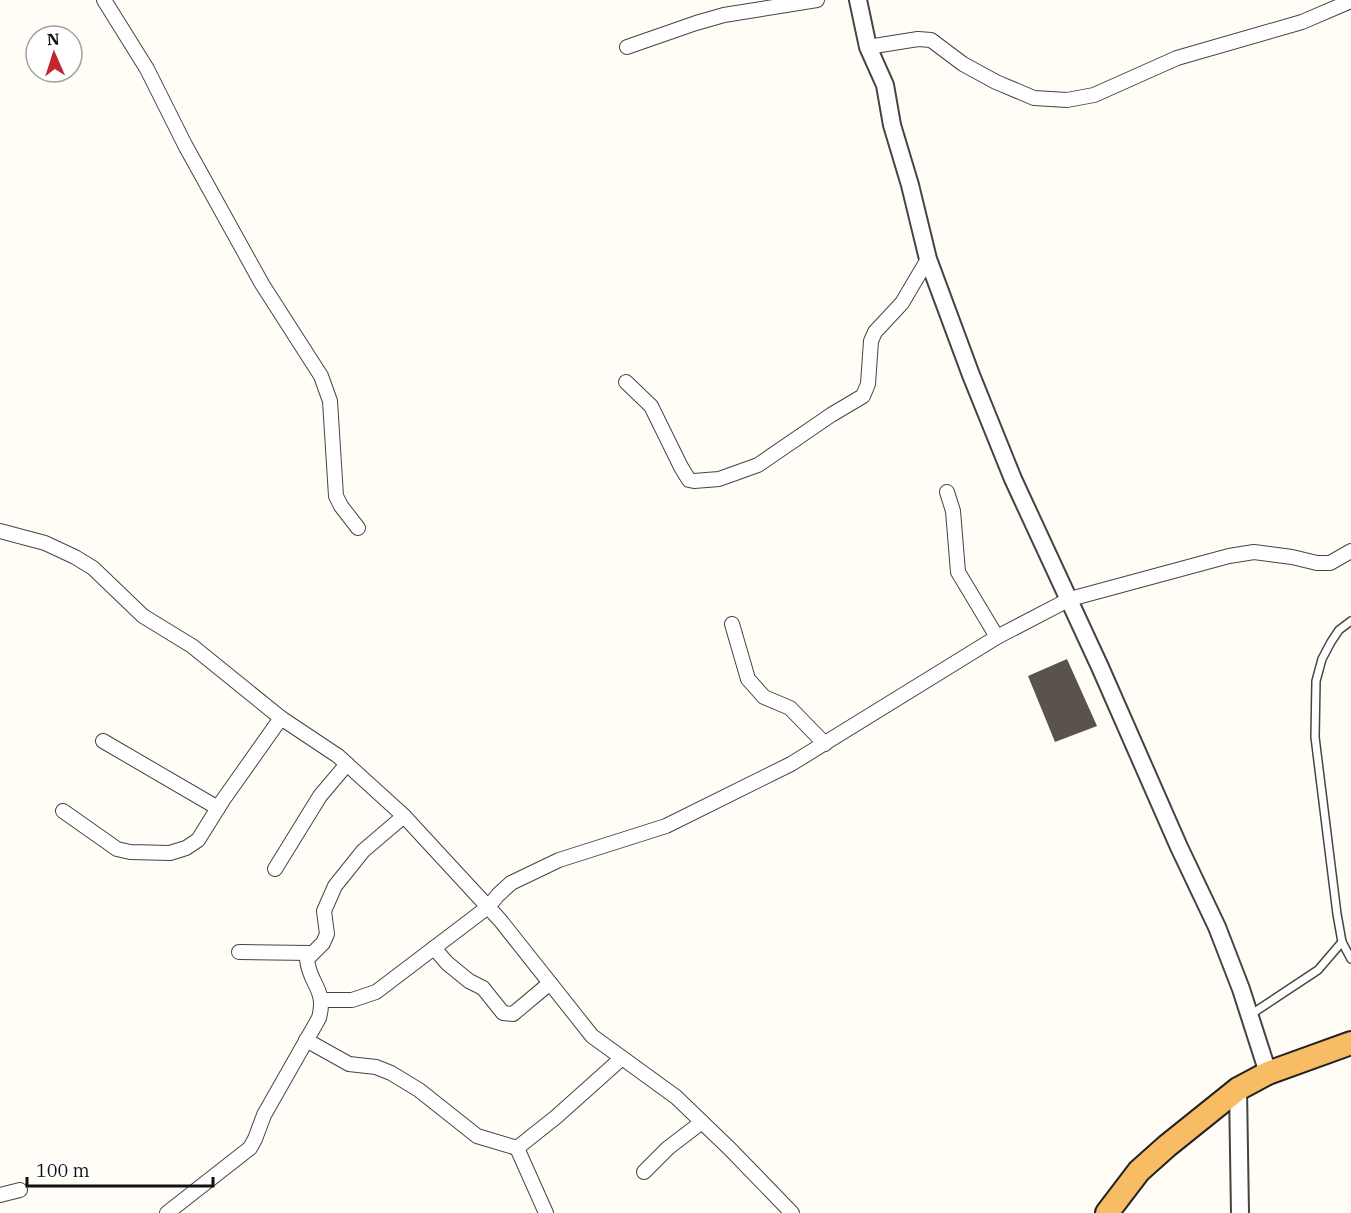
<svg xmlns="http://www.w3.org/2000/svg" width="1351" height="1213" font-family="'IBM Plex Serif',serif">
  <rect width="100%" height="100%" fill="#fffdf5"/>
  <path fill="#5a524d" d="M1067 659 1097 726 1055 742 1028 676Z"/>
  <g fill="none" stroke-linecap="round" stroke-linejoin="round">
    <g stroke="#444" stroke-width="10">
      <g id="service">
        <path d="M1351 621 1339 630 1331 642 1322 659 1316 681 1315 737 1337 914 1342 942 1351 959"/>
        <path d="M1250 1015 1318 970 1342 942"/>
      </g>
    </g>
    <g stroke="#444" stroke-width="16">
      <g id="minor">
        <path d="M104 0 147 69 185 145 262 284 321 376 330 401 336 496 341 506 358 528"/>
        <path d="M627 47 696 23 724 15 817 0"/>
        <path d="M868 47 918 39 931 40 963 64 996 82 1034 98 1067 100 1094 95 1177 58 1302 22 1351 1"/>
        <path d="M626 382 651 406 681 467 689 480 694 481 719 479 758 465 831 415 863 396 868 384 871 341 875 332 902 303 928 259"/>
        <path d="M947 492 953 511 958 572 997 637"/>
        <path d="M0 531 45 543 75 557 93 568 143 616 192 646 281 718"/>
        <path d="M732 624 748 679 764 697 790 708 825 744"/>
        <path d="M103 741 218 808"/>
        <path d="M63 811 117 849 130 852 170 853 186 848 198 840 223 800 281 718 338 756 404 816 500 920 592 1036 676 1097 730 1149 792 1213"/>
        <path d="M275 869 320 796 347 764"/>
        <path d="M434 948 447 963 469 981 483 988 503 1013 513 1014 550 983"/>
        <path d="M239 952 311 953"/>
        <path d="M322 1000H352L376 992 488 907 498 895 511 883 559 860 666 826 791 764 997 637 1070 599 1229 556 1254 552 1292 557 1317 563H1330L1351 551"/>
        <path d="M306 1040 349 1064 376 1067 391 1073 419 1090 477 1136 517 1148"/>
        <path d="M517 1148 556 1117 622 1058"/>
        <path d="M517 1148 546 1213"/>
        <path d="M644 1172 668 1148 702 1122"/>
        <path d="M0 1195 20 1190"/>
        <path d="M167 1213 250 1148 255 1139 264 1115 319 1018C327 989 309 984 307 959L323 943 327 934 324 911 335 886 363 851 404 816"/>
      </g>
    </g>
    <g stroke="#444" stroke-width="20">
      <g id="tertiary">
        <path d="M858 0 868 47 885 85 892 125 910 185 928 259 971 375 1013 479 1100 667 1179 847 1217 927 1241 989 1268 1073"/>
        <path d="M1238 1089 1240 1213"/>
      </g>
    </g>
    <g stroke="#222" stroke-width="26">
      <path id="trunk" d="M1107 1213 1139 1171 1167 1146 1238 1089 1268 1073 1351 1043"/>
    </g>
    <use href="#service" stroke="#fff" stroke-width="7"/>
    <use href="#minor" stroke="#fff" stroke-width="14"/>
    <use href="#tertiary" stroke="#fff" stroke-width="16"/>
    <use href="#trunk" stroke="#f7bc64" stroke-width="22"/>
  </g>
  <g transform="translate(54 54) rotate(357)"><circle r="28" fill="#ffffff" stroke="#a0a0a0" stroke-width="1.5"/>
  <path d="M0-4.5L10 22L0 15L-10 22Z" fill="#c4262e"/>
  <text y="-9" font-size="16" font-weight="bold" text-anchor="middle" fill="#111111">N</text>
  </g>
  <path d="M27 1177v9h186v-9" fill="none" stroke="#111111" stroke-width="3"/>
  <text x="36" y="1177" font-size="18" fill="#111111" stroke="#ffffff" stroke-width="4.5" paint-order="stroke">100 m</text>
</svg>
